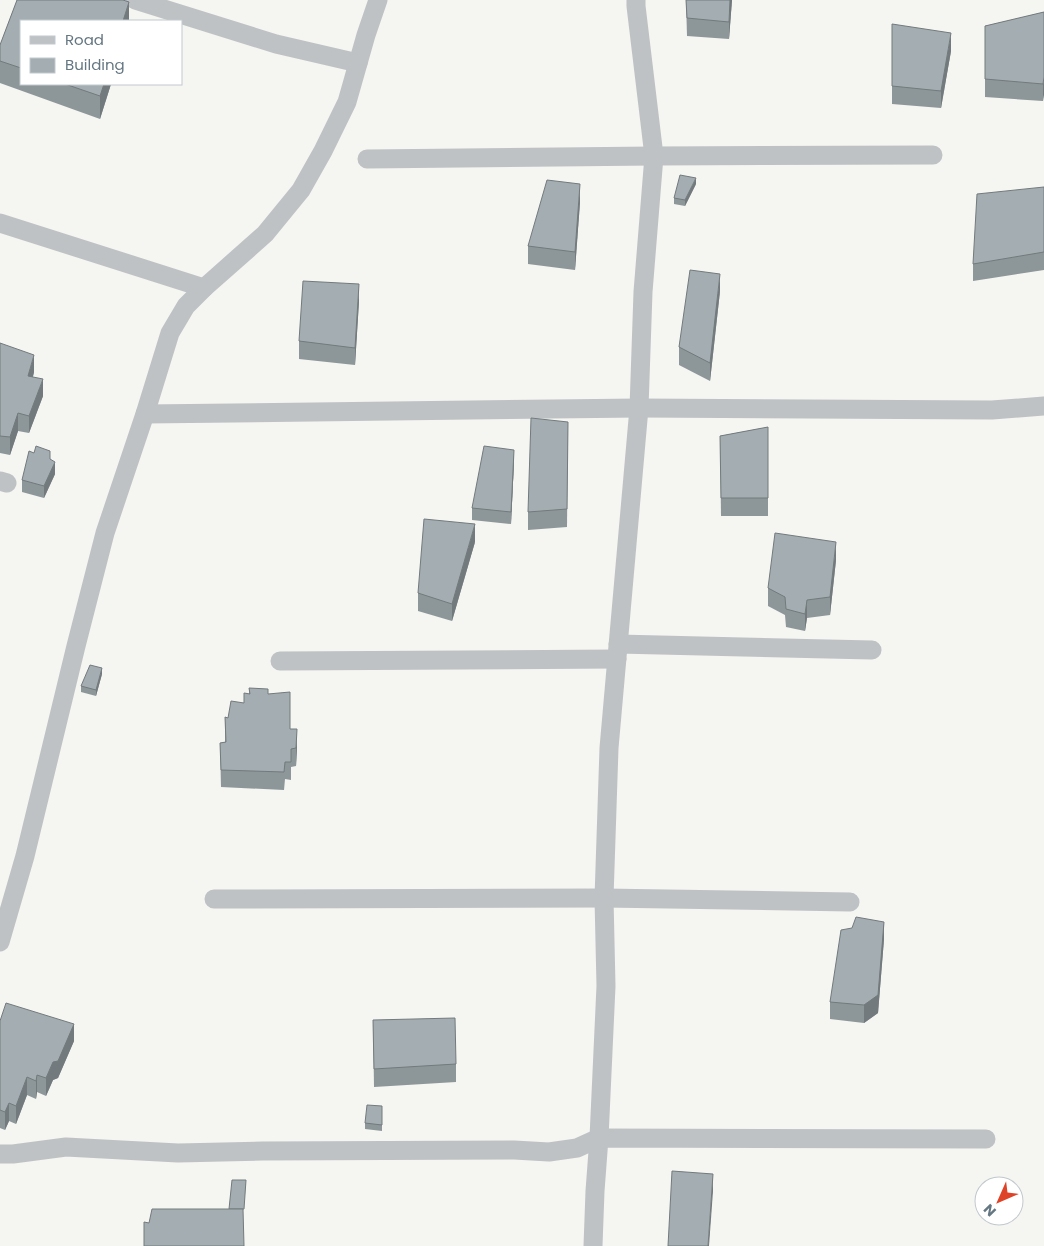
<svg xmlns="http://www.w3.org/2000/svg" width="1044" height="1246" font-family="Poppins,sans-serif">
  <rect width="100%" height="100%" fill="#f5f5f1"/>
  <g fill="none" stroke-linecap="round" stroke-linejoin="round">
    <g stroke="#bec2c5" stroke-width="19">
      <path d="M135 0 276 44 358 63"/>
      <path d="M367 159 654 156 933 155"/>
      <path d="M0 223 204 288"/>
      <path d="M145 414 639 408 992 410 1044 406"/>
      <path d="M0 481 7 483"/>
      <path d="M618 644 872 650"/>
      <path d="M280 661 617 659"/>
      <path d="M214 899 604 898 850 902"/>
      <path d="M0 942 25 856 76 646 105 533 145 414 170 333 186 306 204 288 265 234 301 190 323 151 347 102 366 35 378 0"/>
      <path d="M0 1154H13L66 1147 178 1153 262 1151 514 1150 549 1152 577 1148 599 1138 986 1139"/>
      <path d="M593 1246 595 1191 599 1138 606 986 604 898 609 748 639 408 643 292 654 156 636 6V0"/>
    </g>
  </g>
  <g fill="#8d9699">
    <path d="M17 0H123L129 2V21H21V84H111L100 119 0 83V45Z"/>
    <path d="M686 0H732L729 39 687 36Z"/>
    <path d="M1044 12 1043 101 985 97V26Z"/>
    <path d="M892 24 951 51 941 108 892 104Z"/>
    <path d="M696 184 685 206 674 204V198Z"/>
    <path d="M1044 187V270L973 281V264Z"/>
    <path d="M580 202 575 270 528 264V246Z"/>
    <path d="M720 291 710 381 679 365V347Z"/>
    <path d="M359 301 355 365 299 359V341Z"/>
    <path d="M0 343 34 372 33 377 43 396 29 433 18 431 10 455 0 453Z"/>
    <path d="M568 422 567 527 528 530V512Z"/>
    <path d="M768 427V516H721L720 436Z"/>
    <path d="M50 459 55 474 44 498 22 492V480Z"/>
    <path d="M514 462 511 524 472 520V508Z"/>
    <path d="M475 542 452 621 418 611V593Z"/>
    <path d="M836 560 830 615 807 618 805 631 786 627 785 615 768 606V588Z"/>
    <path d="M102 674 96 696 81 692V686Z"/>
    <path d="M249 688 268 694 290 729 297 747 296 766 291 767V780L285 779 284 790 221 787 220 743 225 742V717L228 718 244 703 249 694Z"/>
    <path d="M852 928 884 939 878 1013 864 1023 830 1019V1002Z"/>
    <path d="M373 1020 456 1064V1082L374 1087Z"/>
    <path d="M0 1021 74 1041 58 1078 53 1080 46 1096 37 1092 36 1099 27 1095 16 1124 9 1121 5 1130 0 1128Z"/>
    <path d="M382 1106V1131L365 1129V1123Z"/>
  </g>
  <g fill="#737a7d">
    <path d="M730 0H732L729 39V22Z"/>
    <path d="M129 2V21H123Z"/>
    <path d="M951 33V51L941 108V91Z"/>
    <path d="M1044 77V95L1043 101V84Z"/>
    <path d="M104 84H111L100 119V96Z"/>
    <path d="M696 178V184L685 206V200Z"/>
    <path d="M580 184V202L575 270V252Z"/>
    <path d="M720 274V291L710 381V363Z"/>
    <path d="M359 284V301L355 365V348Z"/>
    <path d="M34 355V372L28 394V376Z"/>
    <path d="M43 379V396L29 433V416Z"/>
    <path d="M18 413V431L10 455V437Z"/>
    <path d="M514 450V462L511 524V512Z"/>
    <path d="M55 462V474L44 498V486Z"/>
    <path d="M475 524V542L452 621V604Z"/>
    <path d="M836 542V560L830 615V597Z"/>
    <path d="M807 600V618L805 631V614Z"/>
    <path d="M102 668V674L96 696V690Z"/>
    <path d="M297 729V747L296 766V748Z"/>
    <path d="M884 922V939L878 1013 864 1023V1005Z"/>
    <path d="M74 1024V1041L58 1078 53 1080 46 1096V1078L53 1062Z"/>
    <path d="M37 1075V1092L36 1099V1081Z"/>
    <path d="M27 1077V1095L16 1124V1106Z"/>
    <path d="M9 1103V1121L5 1130V1112Z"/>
    <path d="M713 1174V1191L709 1246H708Z"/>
  </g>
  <g fill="#a4aeb2" stroke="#737a7d">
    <path d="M17 0H123L129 2 123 21H21V68L0 61V45Z"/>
    <path d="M686 0H730L729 22 687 18Z"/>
    <path d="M1044 12V77L1043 84 985 79V26Z"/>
    <path d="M892 24 951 33 941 91 892 86Z"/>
    <path d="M65 84H104L100 96Z"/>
    <path d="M680 175 696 178 685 200 674 198Z"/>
    <path d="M547 180 580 184 575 252 528 246Z"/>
    <path d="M1044 187V252L973 264 977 194Z"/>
    <path d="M690 270 720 274 710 363 679 347Z"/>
    <path d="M303 281 359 284 355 348 299 341Z"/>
    <path d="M0 343 34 355 28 376 43 379 29 416 18 413 10 437 0 436Z"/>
    <path d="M531 418 568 422 567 509 528 512Z"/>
    <path d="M768 427V498H721L720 436Z"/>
    <path d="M36 446 50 451V459L55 462 44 486 22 480 29 451 34 453Z"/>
    <path d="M484 446 514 450 511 512 472 508Z"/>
    <path d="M424 519 475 524 452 604 418 593Z"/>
    <path d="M775 533 836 542 830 597 807 600 805 614 786 609 785 597 768 588Z"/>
    <path d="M90 665 102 668 96 690 81 686Z"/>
    <path d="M249 688 268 689V694L290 692V729H297L296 748 291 749V762H285L284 772 221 770 220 743 226 742 225 717 228 718 231 701 244 703V693L250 694Z"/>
    <path d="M856 917 884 922 878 995 864 1005 830 1002 841 930 852 928Z"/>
    <path d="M6 1003 74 1024 58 1061 53 1062 46 1078 37 1075 36 1081 27 1077 16 1106 9 1103 5 1112 0 1110V1021Z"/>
    <path d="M455 1018 456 1064 374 1069 373 1020Z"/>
    <path d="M367 1105 382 1106V1125L365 1123Z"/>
    <path d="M672 1171 713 1174 708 1246H668Z"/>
    <path d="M232 1180H246L244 1209H229Z"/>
    <path d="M152 1209H243L244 1246H144V1222L149 1223Z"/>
  </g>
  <rect x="20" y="20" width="162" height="65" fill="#ffffff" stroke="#c1c9cd"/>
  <rect x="30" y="36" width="25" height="8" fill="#bec2c5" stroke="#c1c9cd"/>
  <text x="65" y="45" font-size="15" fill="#657782">Road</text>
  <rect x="30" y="58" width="25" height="15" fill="#a4aeb2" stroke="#c1c9cd"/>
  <text x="65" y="70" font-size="15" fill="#657782">Building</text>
  <g transform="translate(999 1201) rotate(225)"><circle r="24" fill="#ffffff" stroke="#c1c9cd"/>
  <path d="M0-4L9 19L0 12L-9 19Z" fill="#de4328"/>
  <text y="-8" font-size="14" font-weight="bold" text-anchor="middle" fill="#657782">N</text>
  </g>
</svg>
